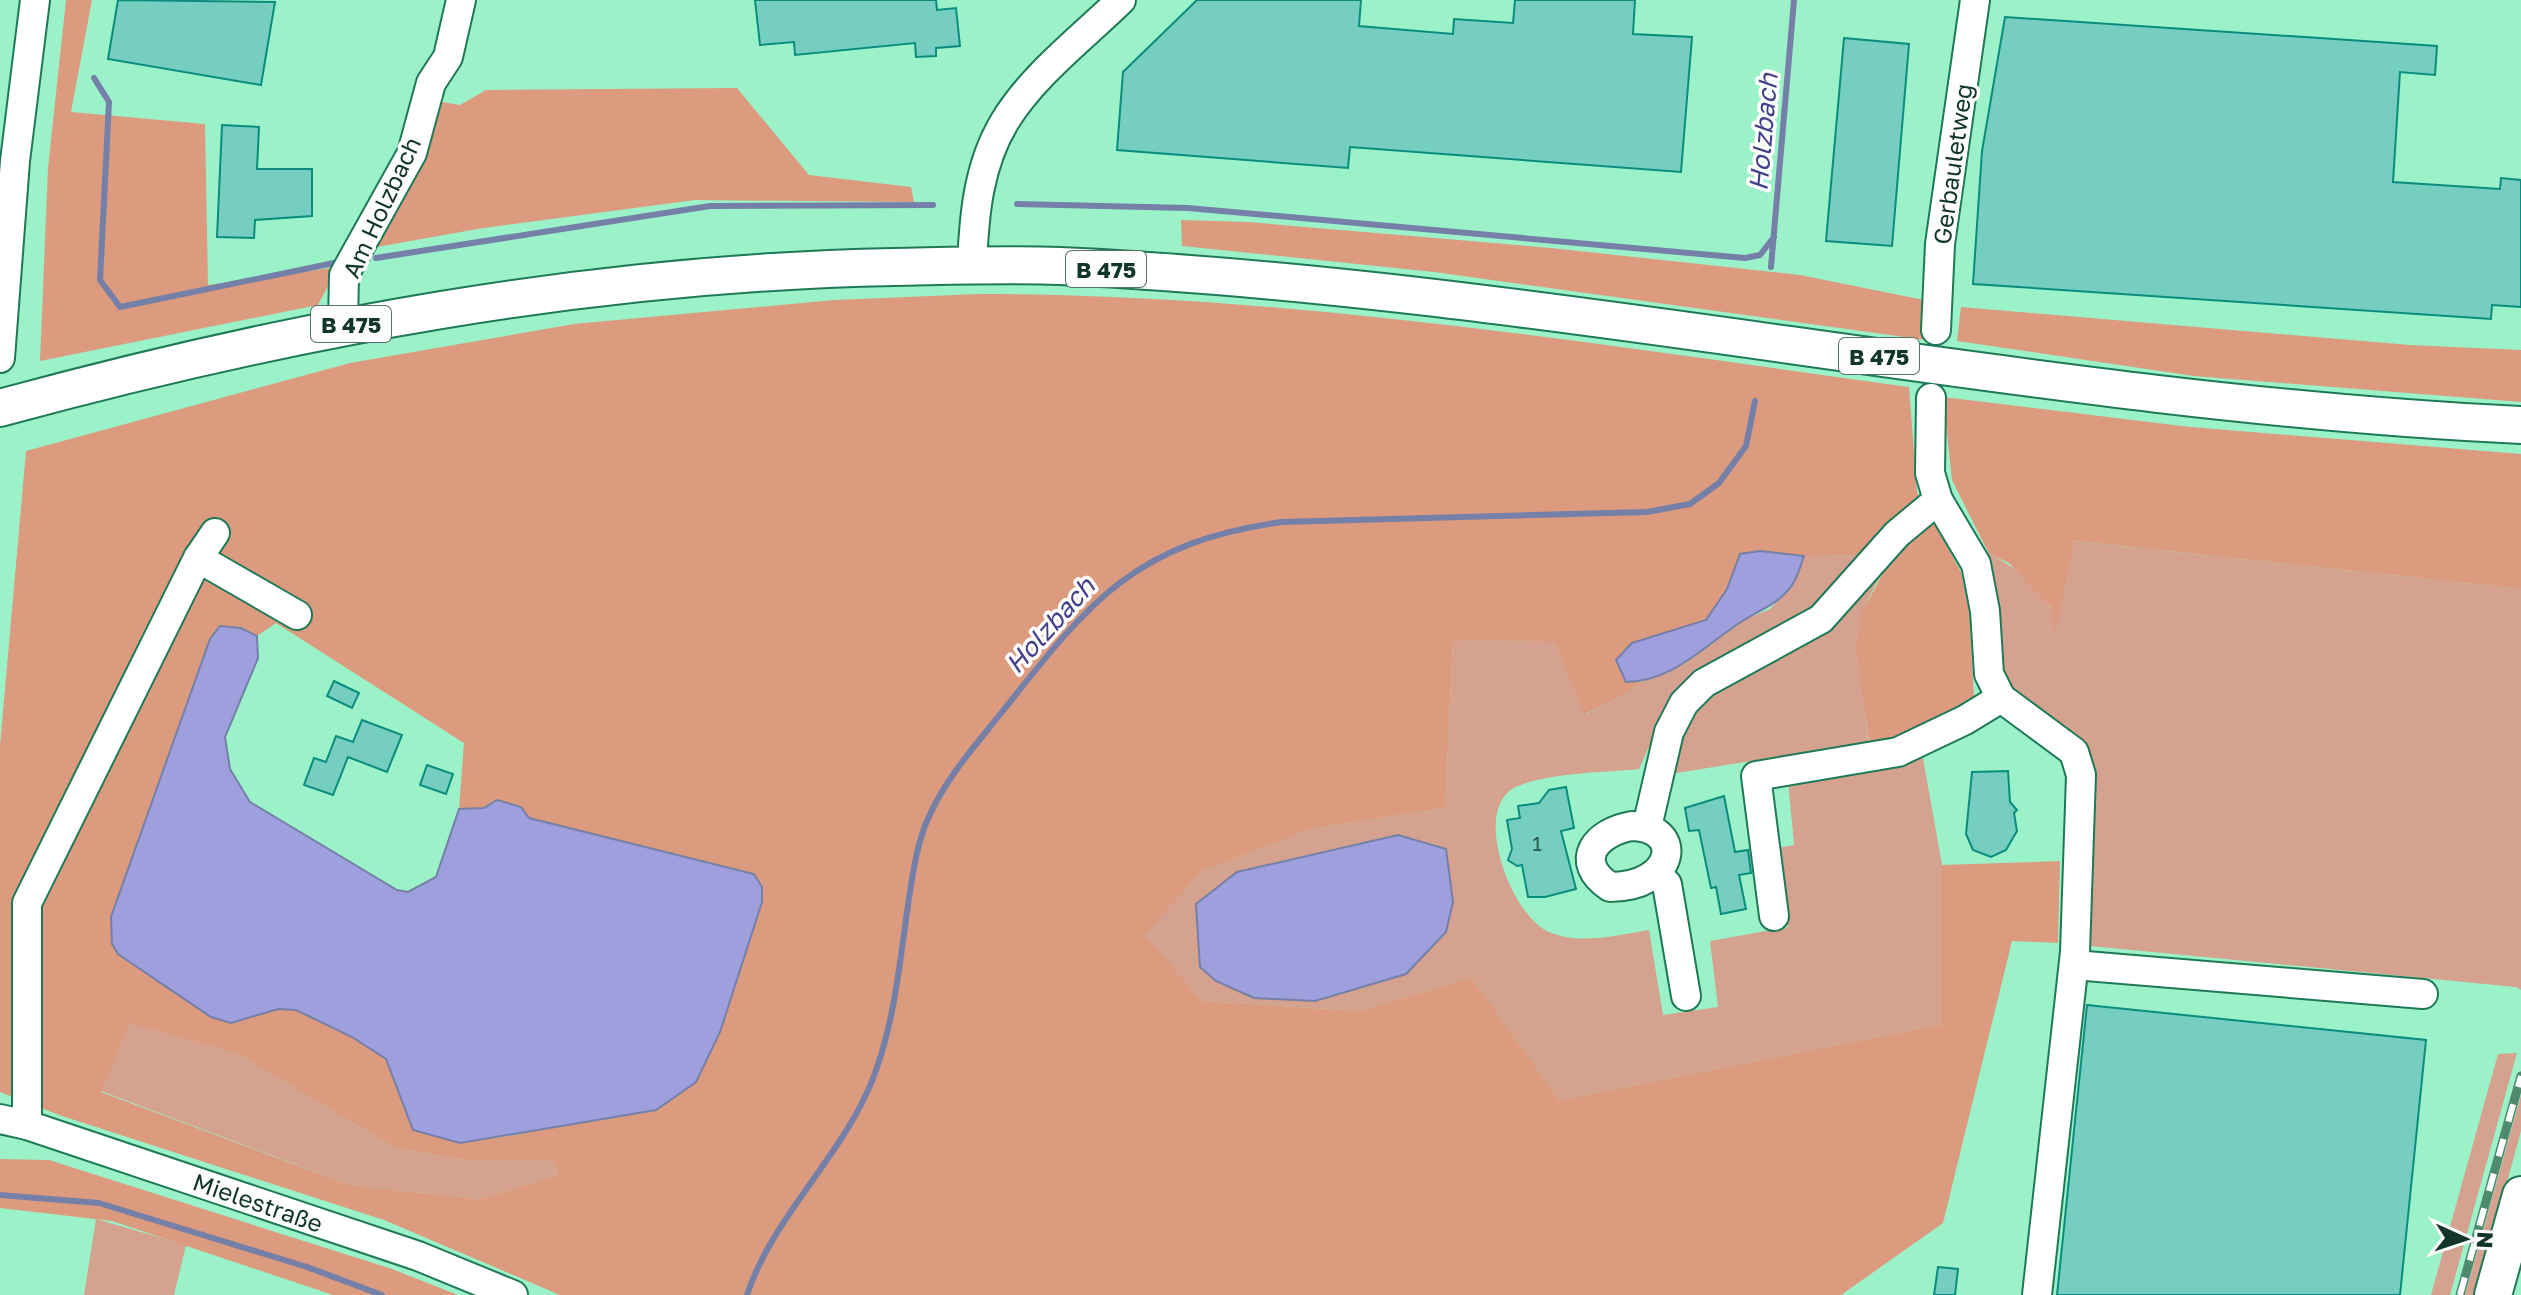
<svg xmlns="http://www.w3.org/2000/svg" width="2521" height="1295" font-family="'Golos Text',sans-serif">
  <rect width="100%" height="100%" fill="#9cf2c8"/>
  <g fill="#d5a28f">
    <path d="M2073 541 2521 589V990L2516 987 2090 946 2092 773 2015 692 2003 672 1989 554C2011 564 2037 583 2049 606 2053 613 2053 624 2055 632Z"/>
    <path d="M1868 555 1844 585 1661 720 1639 769C1601 773 1554 772 1518 786 1469 806 1511 914 1547 931 1578 946 1617 935 1649 930L1663 1015 1718 1007 1710 941 1788 927 1778 848 1794 845 1788 780 1922 752 1942 865V1024L1560 1100 1472 977 1359 1011 1203 1001 1143 935 1203 871 1312 829 1445 808 1453 641 1554 642 1586 714 1619 698 1641 682 1684 664 1746 619 1770 609 1792 586 1804 556Z"/>
    <path d="M1894 555C1856 612 1854 631 1864 698 1866 712 1865 729 1870 742L1664 775 1688 710Z"/>
    <path d="M130 1022 236 1053 395 1148 464 1160H551L559 1174 479 1199 350 1185 101 1091Z"/>
    <path d="M2517 1053 2450 1295H2431L2498 1054Z"/>
    <path d="M2521 1095V1131L2476 1295H2465Z"/>
    <path d="M96 1219 186 1245 174 1295H84Z"/>
  </g>
  <g fill="#dc9a7f" fill-rule="evenodd">
    <path d="M66 0H92L71 112 205 124 208 285 338 267 318 305 40 361 48 168Z"/>
    <path d="M737 88 809 175 911 187 914 202 695 200 483 228 377 247 421 158 436 101 460 105 486 90Z"/>
    <path d="M1181 220 1248 222 1551 248 1800 275 1929 301 1926 340 1434 272 1182 246Z"/>
    <path d="M979 294C1291 294 1601 345 1909 387L1917 492 1961 572 1969 611 1974 696 1918 730 1873 749 1868 735 1856 646 1862 612 1893 555 1804 556 1760 551 1740 554 1727 589 1706 620 1632 643 1626 682H1641L1619 698 1585 714 1554 642 1453 641 1445 808 1312 829 1203 871 1144 935 1203 1001 1359 1011 1472 977 1560 1100 1942 1024V865L2060 861 2058 943 2012 941 1943 1223 1841 1295H560L384 1220 62 1116 0 1092V746L26 451 350 363 574 324 834 300ZM276 623 464 743 459 809 521 807 529 818 634 846 762 902 720 1032 696 1082 521 1134 460 1143 413 1130 386 1059 352 1037 296 1010 278 1009 232 1023 211 1017 118 954 111 916 144 828 241 628 257 636ZM130 1023 236 1053 395 1148 464 1160H551L559 1174 479 1199 350 1185 101 1092Z"/>
    <path d="M1961 307 2410 345 2521 350V402L2194 376 1957 341Z"/>
    <path d="M1943 397 2190 427 2521 454V589L2074 541 2055 634 2050 607 2009 563 1989 554 1952 480Z"/>
    <path d="M0 1159 49 1160 392 1269 458 1295H333L112 1221 0 1208Z"/>
  </g>
  <g fill="#9ea0de" stroke="#7480a7" stroke-width="2">
    <path d="M1760 551 1804 556C1800 566 1797 581 1789 589 1775 606 1761 609 1744 620 1707 643 1673 682 1626 682L1616 660 1632 643 1706 620 1727 589 1740 554Z"/>
    <path d="M220 626 241 628 257 636 258 658 225 737 230 769 250 802 397 890 408 892 436 877 459 809 484 808 497 800 521 807 529 818 754 874 762 887V902L720 1032 696 1082 656 1110 460 1143 413 1130 386 1059 352 1037 296 1010 278 1009 231 1023 211 1017 118 954 112 944 111 917 210 639Z"/>
    <path d="M1398 835 1446 849 1453 902 1446 932 1406 974 1315 1001 1254 998 1216 981 1200 967 1196 904 1237 872Z"/>
  </g>
  <g fill="none" stroke-linecap="round" stroke-linejoin="round">
    <g stroke="#7480a7" stroke-width="6">
      <path d="M94 78 109 102 100 280 120 307 334 263"/>
      <path d="M1017 204 1188 208 1745 258 1760 255 1774 237"/>
      <path d="M376 258 710 206 933 205"/>
      <path d="M1771 267 1794 0"/>
      <path d="M0 1195 99 1203 307 1267 382 1295"/>
      <path d="M747 1295C773 1216 841 1158 872 1081 895 1023 900 959 909 898 913 873 917 844 927 821 944 780 975 746 1002 712 1089 602 1135 542 1282 522L1647 512 1690 504 1719 483 1746 446 1755 401"/>
    </g>
  </g>
  <g fill="#75cebf" stroke="#098d7e" stroke-width="2">
    <path d="M118 0 275 2 261 85 108 59Z"/>
    <path d="M755 0H936L937 10 956 8 960 46 936 48V56L916 57 915 43 795 55 794 42 760 45Z"/>
    <path d="M1197 0H1361L1359 26 1453 34 1454 19 1513 23 1515 0H1635L1633 34 1692 37 1681 172 1350 147 1348 168 1117 150 1123 72Z"/>
    <path d="M2005 17 2437 46 2435 75 2400 72 2393 182 2500 189 2501 178 2521 180V307L2492 305 2491 319 1973 284 1982 151Z"/>
    <path d="M1844 38 1909 44 1892 246 1826 241Z"/>
    <path d="M222 125 259 127 257 169H312V216L255 220 254 238 217 237Z"/>
    <path d="M334 681 359 693 352 708 327 696Z"/>
    <path d="M362 720 402 735 387 772 348 757 333 795 304 785 314 758 326 762 336 736 353 742Z"/>
    <path d="M427 765 453 774 446 794 420 785Z"/>
    <path d="M2008 771 2010 802 2017 810 2014 813 2017 831 2006 850 1991 857 1973 850 1966 834 1972 772Z"/>
    <path d="M1566 787 1574 828 1561 831 1576 889 1545 897H1528L1522 865 1517 866 1508 860 1512 849 1507 820 1520 818 1518 806 1539 803 1549 790Z"/>
    <path d="M1724 796 1735 852 1748 850 1751 873 1739 875 1746 909 1721 914 1716 887 1711 888 1699 830 1689 831 1685 808Z"/>
    <path d="M2087 1005 2426 1040 2400 1295H2057Z"/>
    <path d="M1938 1267 1958 1269 1955 1295H1934Z"/>
  </g>
  <g fill="none" stroke-linecap="round" stroke-linejoin="round">
    <g stroke="#1e7a56" stroke-width="32">
      <g id="minor">
        <path d="M972 266C974 216 978 165 1005 121 1033 75 1082 38 1121 0"/>
        <path d="M343 326 344 275 412 153 431 83 448 57 461 0"/>
        <path d="M1936 330 1940 244 1975 0"/>
        <path d="M0 358 15 161 35 0"/>
        <path d="M1931 398 1930 473 1938 500 1976 564 1985 611 1989 674 2001 698 2074 752 2081 775 2075 952 2037 1295"/>
        <path d="M198 558 297 615"/>
        <path d="M1632 826C1686 828 1675 887 1610 887 1572 861 1596 832 1632 826Z"/>
        <path d="M1647 827 1669 732 1684 703 1704 683 1821 619 1897 534 1938 500"/>
        <path d="M1656 874 1667 884 1686 996"/>
        <path d="M1774 916 1756 776 1898 752 1965 720 2001 698"/>
        <path d="M2074 965 2423 994"/>
        <path d="M0 1119 27 1125 418 1256 513 1295"/>
        <path d="M27 1125V903L198 558 215 533"/>
      </g>
    </g>
    <g stroke="#1e7a56" stroke-width="40">
      <g id="major">
        <path d="M0 408C293 328 590 273 894 267 949 266 1005 264 1060 266 1550 288 2031 402 2521 425"/>
        <path d="M2493 1295 2521 1195"/>
      </g>
    </g>
    <use href="#minor" stroke="#fff" stroke-width="28"/>
    <use href="#major" stroke="#fff" stroke-width="36"/>
    <g stroke="#4f8a6f" stroke-width="9">
      <path id="rail" d="M2460 1295 2521 1076"/>
    </g>
    <use href="#rail" stroke="#fdfdfd" stroke-width="6" stroke-dasharray="18" stroke-linecap="butt"/>
  </g>
  <g text-anchor="middle" dominant-baseline="central" stroke-width="7" stroke-linejoin="round" paint-order="stroke">
    <g font-size="20" fill="#2a5b4c">
      <text x="1537" y="843">1</text>
    </g>
    <g fill="#fdfdfd" stroke="#587166" stroke-width="2">
      <rect x="1066" y="251" width="80" height="36" rx="6"/>
      <rect x="311" y="306" width="80" height="36" rx="6"/>
      <rect x="1839" y="338" width="80" height="36" rx="6"/>
    </g>
    <g font-size="22" font-weight="bold" fill="#113526">
      <text x="1106" y="269">B 475</text>
      <text x="351" y="324">B 475</text>
      <text x="1879" y="356">B 475</text>
    </g>
    <g font-size="24" fill="#113526" stroke="#fdfdfd">
      <text transform="translate(1952 164) rotate(-82)">Gerbauletweg</text>
      <text transform="translate(381 207) rotate(-65)">Am Holzbach</text>
      <text transform="translate(258 1202) rotate(19)">Mielestraße</text>
    </g>
    <g font-size="26" font-style="italic" fill="#423e88" stroke="#fdfdfd">
      <text transform="translate(1763 132) rotate(-85)">Holzbach</text>
      <text transform="translate(1050 625) rotate(-48)">Holzbach</text>
    </g>
  </g>
  <g transform="translate(2465 1239) rotate(93)" stroke="#fdfdfd" stroke-width="6" paint-order="stroke">
  <path d="M0-6L14 30L0 20L-14 30Z" fill="#113526"/>
  <text y="-12" font-size="22" font-weight="bold" text-anchor="middle" fill="#113526">N</text>
  </g>
</svg>
